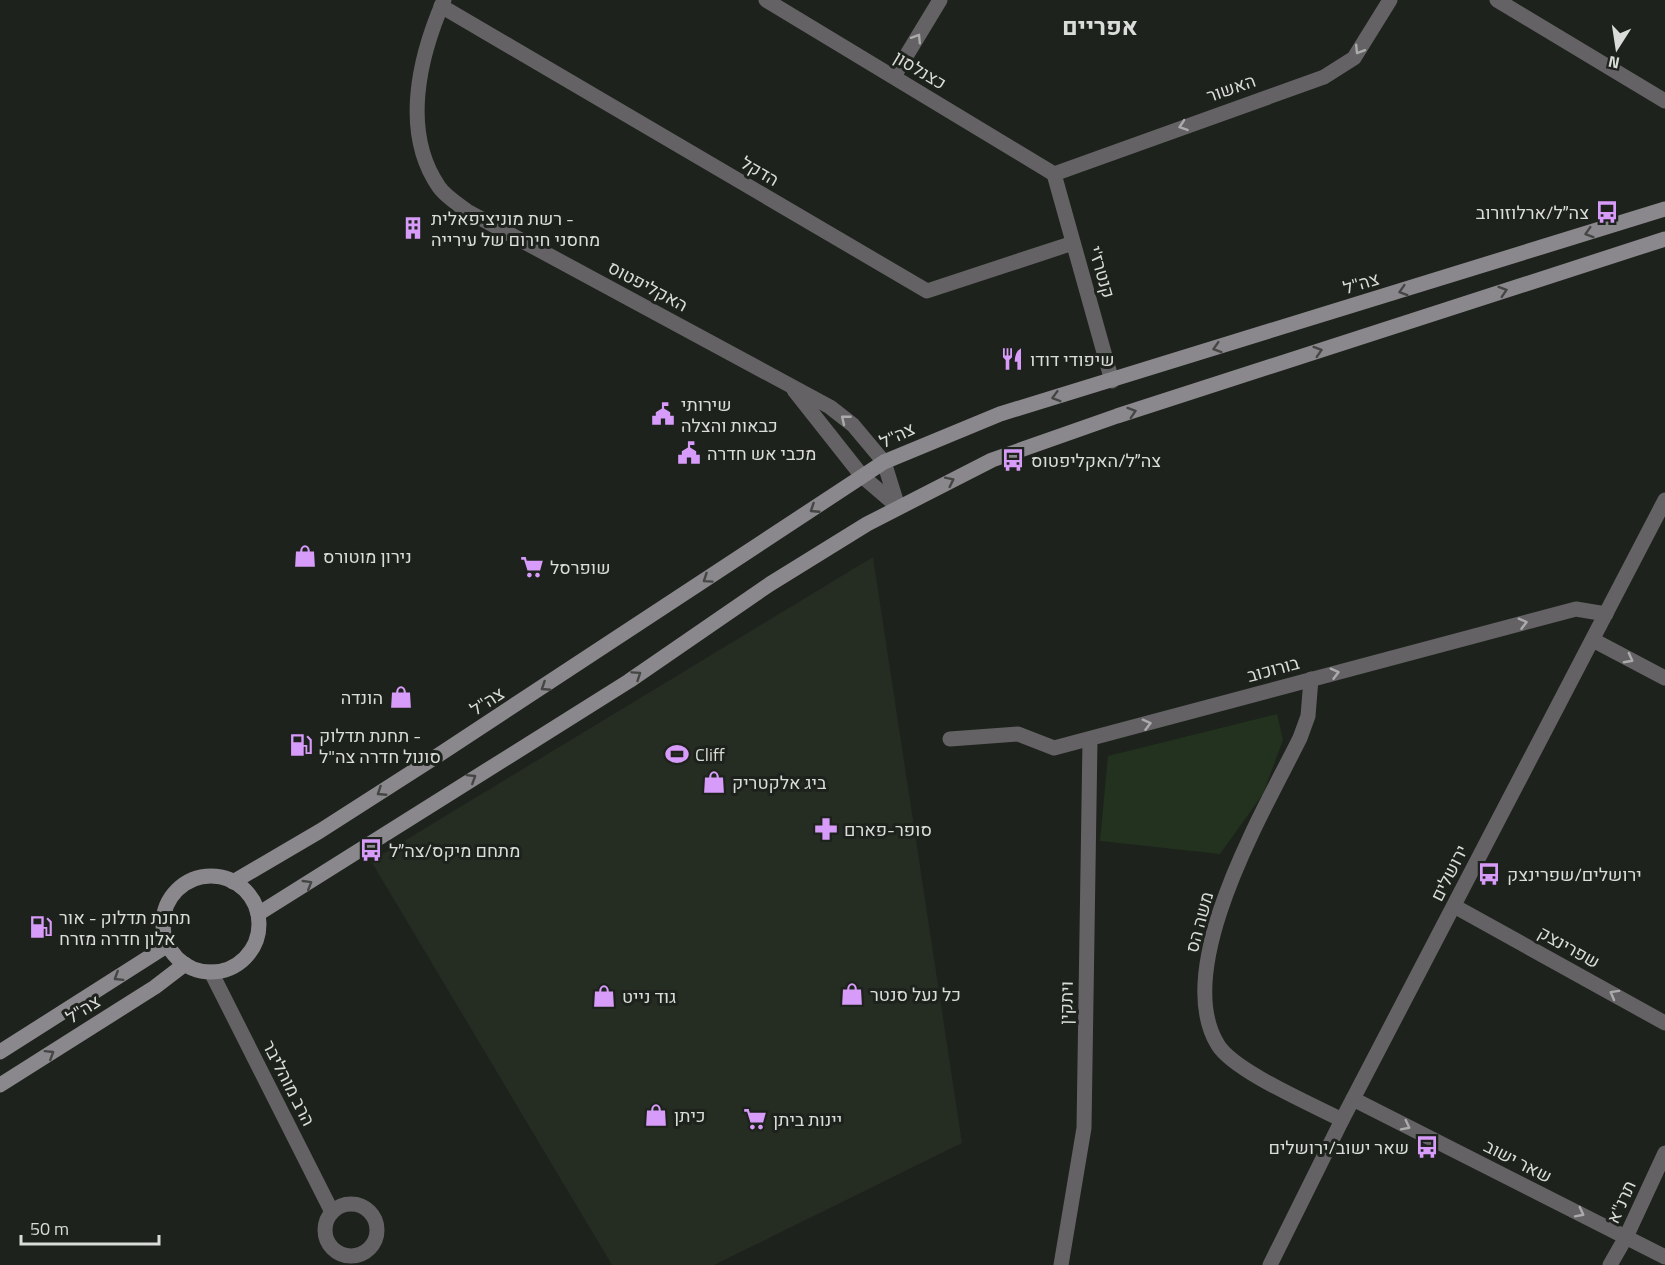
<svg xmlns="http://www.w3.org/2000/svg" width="1665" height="1265" font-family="'Titillium Web',Heebo,sans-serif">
  <rect width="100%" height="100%" fill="#1d221c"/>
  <path fill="#252d23" d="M873 557 962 1143 714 1265H612L371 861Z"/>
  <path fill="#22321e" d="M1277 714 1283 740 1263 794 1220 854 1100 841 1108 756Z"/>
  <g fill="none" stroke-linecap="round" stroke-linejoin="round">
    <g stroke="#646265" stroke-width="15">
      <path d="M444 0C419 57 401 132 439 187 445 196 458 204 467 211L830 407 853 425 884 462 898 507"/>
      <path d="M766 0 1054 174"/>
      <path d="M441 6 927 291 1073 243"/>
      <path d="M894 76 940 0"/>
      <path d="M1054 174 1324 77 1354 58 1390 0"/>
      <path d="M1054 174 1112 381"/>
      <path d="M794 390 862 476 897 506"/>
      <path d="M1593 640 1665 678"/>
      <path d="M1311 679 1308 716 1300 738C1265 809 1170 968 1218 1045 1234 1071 1311 1104 1342 1120"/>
      <path d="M950 739 1018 734 1054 748 1576 609 1606 614"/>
      <path d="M1454 906 1665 1023"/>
      <path d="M211 972 332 1212"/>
      <path d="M1353 1099 1665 1257"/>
      <circle cx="351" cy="1230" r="26"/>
      <path d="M1061 1265 1084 1128 1090 739"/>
      <path d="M1610 1265 1626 1237 1665 1153"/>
    </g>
    <g stroke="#646265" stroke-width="15">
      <path d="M1497 0 1665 101"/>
      <path d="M1270 1265 1342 1120 1665 500"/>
    </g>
    <g stroke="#8b888d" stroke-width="15">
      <circle cx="211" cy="924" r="48"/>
      <path d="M233 882 320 831 434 758 884 462 1000 414 1665 209"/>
      <path d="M258 914 629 681 770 584 867 524 992 460 1117 416 1665 239"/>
      <path d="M0 1052 168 945"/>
      <path d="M0 1085 155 987 185 964"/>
    </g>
  </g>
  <defs><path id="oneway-chevron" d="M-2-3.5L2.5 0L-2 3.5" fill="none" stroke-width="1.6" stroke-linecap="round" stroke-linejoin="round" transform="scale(1.5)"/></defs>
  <g stroke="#aaabaa">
    <use href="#oneway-chevron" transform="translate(917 38) rotate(-58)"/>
    <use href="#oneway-chevron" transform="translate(1359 50) rotate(122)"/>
    <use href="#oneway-chevron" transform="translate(1183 126) rotate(161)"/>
    <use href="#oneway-chevron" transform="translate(845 419) rotate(-141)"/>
    <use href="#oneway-chevron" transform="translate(1523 623) rotate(-15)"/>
    <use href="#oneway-chevron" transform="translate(1629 659) rotate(28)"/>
    <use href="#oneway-chevron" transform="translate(1335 673) rotate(-15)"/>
    <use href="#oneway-chevron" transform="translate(1147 724) rotate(-15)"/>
    <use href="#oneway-chevron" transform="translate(1614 994) rotate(-151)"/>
    <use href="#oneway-chevron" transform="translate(1406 1126) rotate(27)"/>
    <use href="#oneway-chevron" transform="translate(1580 1213) rotate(27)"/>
  </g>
  <g stroke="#444644">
    <use href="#oneway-chevron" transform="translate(1589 233) rotate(163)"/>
    <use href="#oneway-chevron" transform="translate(1403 291) rotate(163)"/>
    <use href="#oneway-chevron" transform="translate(1503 291) rotate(-18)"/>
    <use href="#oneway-chevron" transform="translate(1217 348) rotate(163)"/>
    <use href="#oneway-chevron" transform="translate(1318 351) rotate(-18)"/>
    <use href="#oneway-chevron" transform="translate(1056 397) rotate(164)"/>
    <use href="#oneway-chevron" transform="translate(1132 412) rotate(-18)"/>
    <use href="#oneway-chevron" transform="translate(950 481) rotate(-26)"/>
    <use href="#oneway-chevron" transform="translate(814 509) rotate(147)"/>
    <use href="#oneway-chevron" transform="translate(707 579) rotate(146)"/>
    <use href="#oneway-chevron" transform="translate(637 675) rotate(-34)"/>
    <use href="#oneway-chevron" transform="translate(545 687) rotate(147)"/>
    <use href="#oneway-chevron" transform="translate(472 778) rotate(-32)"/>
    <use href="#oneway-chevron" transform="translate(381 792) rotate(147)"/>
    <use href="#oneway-chevron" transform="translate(308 884) rotate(-31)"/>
    <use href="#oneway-chevron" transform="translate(118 977) rotate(148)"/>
    <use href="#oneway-chevron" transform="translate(50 1054) rotate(-32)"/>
  </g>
  <defs>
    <g id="bus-bare" transform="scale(1.8)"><path d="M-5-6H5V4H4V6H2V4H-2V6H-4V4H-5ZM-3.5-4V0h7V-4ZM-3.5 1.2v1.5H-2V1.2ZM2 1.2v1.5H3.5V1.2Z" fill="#d79bf9" stroke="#1d221c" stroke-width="2.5" paint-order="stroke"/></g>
    <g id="building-bare" transform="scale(1.8)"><path d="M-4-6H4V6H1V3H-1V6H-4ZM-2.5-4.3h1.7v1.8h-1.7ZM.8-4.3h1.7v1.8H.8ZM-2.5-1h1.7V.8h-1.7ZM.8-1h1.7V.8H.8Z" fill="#d79bf9" stroke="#1d221c" stroke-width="2.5" paint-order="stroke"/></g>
    <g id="restaurant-bare" transform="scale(1.8)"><path d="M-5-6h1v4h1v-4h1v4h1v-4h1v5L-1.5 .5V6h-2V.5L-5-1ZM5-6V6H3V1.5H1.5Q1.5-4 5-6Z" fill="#d79bf9" stroke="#1d221c" stroke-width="2.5" paint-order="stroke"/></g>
    <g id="civic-bare" transform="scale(1.8)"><path d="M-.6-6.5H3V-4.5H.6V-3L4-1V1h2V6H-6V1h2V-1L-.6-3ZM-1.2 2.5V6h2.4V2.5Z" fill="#d79bf9" stroke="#1d221c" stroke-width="2.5" paint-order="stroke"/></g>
    <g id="shop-bare" transform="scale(1.8)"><path d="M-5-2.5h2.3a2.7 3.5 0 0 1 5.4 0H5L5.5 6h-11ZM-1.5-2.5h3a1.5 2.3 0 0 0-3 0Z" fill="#d79bf9" stroke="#1d221c" stroke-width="2.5" paint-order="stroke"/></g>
    <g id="supermarket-bare" transform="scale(1.8)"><path d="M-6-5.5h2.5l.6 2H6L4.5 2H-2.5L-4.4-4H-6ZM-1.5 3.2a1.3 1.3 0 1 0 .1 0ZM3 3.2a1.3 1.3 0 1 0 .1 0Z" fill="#d79bf9" stroke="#1d221c" stroke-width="2.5" paint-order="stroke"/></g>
    <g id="fuel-bare" transform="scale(1.8)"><path d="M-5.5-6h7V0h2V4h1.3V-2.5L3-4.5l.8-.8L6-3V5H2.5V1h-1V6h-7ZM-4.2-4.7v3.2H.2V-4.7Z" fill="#d79bf9" stroke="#1d221c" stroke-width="2.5" paint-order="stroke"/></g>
    <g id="stadium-bare" transform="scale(1.8)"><path d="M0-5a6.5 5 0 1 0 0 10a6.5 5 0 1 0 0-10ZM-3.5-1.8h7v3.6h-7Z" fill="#d79bf9" stroke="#1d221c" stroke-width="2.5" paint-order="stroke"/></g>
    <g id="pharmacy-bare" transform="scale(1.8)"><path d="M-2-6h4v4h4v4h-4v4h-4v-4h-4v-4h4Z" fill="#d79bf9" stroke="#1d221c" stroke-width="2.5" paint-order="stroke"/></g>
  </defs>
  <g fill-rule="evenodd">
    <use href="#bus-bare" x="1607" y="212"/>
    <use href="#building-bare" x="413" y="228"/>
    <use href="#restaurant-bare" x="1012" y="359"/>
    <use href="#civic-bare" x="663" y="414"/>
    <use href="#civic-bare" x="689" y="453"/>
    <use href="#bus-bare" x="1013" y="460"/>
    <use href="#shop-bare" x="305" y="556"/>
    <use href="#supermarket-bare" x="532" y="567"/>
    <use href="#shop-bare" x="401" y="697"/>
    <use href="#fuel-bare" x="301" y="745"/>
    <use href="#stadium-bare" x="677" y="754"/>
    <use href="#shop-bare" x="714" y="782"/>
    <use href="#pharmacy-bare" x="826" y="829"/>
    <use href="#bus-bare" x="371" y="850"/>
    <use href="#bus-bare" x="1489" y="874"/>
    <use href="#fuel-bare" x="41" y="927"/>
    <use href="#shop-bare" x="852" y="994"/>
    <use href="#shop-bare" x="604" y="996"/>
    <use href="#shop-bare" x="656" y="1115"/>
    <use href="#supermarket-bare" x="755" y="1119"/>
    <use href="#bus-bare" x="1427" y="1147"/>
  </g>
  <g text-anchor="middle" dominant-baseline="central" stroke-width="6" stroke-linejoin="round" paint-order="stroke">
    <g font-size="18" fill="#d9dcd8" stroke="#1d221c">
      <text transform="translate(920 70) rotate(31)">כצנלסון</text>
      <text transform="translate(1231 88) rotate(-19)">האשור</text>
      <text transform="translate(760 171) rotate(30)">הדקל</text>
      <text transform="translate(1102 272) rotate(74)">קנטרז'י</text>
      <text transform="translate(1361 283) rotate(-17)">צה"ל</text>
      <text transform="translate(648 286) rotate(28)">האקליפטוס</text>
      <text transform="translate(897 435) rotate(-25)">צה"ל</text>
      <text transform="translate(1273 669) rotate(-15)">בורוכוב</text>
      <text transform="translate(487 701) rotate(-33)">צה"ל</text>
      <text transform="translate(1449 873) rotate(-63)">ירושלים</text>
      <text transform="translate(1199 922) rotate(-75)">משה הס</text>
      <text transform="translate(1569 947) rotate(29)">שפרינצק</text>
      <text transform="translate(1066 1003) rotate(-89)">ויתקין</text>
      <text transform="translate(83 1009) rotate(-32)">צה"ל</text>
      <text transform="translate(289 1083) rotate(63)">הרב מוהליבר</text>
      <text transform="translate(1518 1161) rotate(27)">שאר ישוב</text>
      <text transform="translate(1621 1202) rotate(-65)">תרנ"א</text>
    </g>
    <g font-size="18" fill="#d9dcd8" stroke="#1d221c" text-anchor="start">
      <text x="1589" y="212" text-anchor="end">צה״ל/ארלוזורוב</text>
      <text x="431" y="218">רשת מוניציפאלית -<tspan x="431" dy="21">מחסני חירום של עירייה</tspan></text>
      <text x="1030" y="359">שיפודי דודו</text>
      <text x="681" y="404">שירותי<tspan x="681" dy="21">כבאות והצלה</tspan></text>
      <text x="707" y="453">מכבי אש חדרה</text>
      <text x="1031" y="460">צה״ל/האקליפטוס</text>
      <text x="323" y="556">נירון מוטורס</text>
      <text x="550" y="567">שופרסל</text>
      <text x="383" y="697" text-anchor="end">הונדה</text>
      <text x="319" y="735">תחנת תדלוק -<tspan x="319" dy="21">סונול חדרה צה"ל</tspan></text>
      <text x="695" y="754">Cliff</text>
      <text x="732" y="782">ביג אלקטריק</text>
      <text x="844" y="829">סופר-פארם</text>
      <text x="389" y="850">מתחם מיקס/צה״ל</text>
      <text x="1507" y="874">ירושלים/שפרינצק</text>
      <text x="59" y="917">תחנת תדלוק - אור<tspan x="59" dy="21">אלון חדרה מזרח</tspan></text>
      <text x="870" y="994">כל נעל סנטר</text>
      <text x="622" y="996">גוד נייט</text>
      <text x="674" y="1115">כיתן</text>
      <text x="773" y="1119">יינות ביתן</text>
      <text x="1409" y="1147" text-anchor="end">שאר ישוב/ירושלים</text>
    </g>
    <g font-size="24" font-weight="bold" fill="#d9dcd8" stroke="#1d221c">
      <text x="1100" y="26">אפריים</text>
    </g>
  </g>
  <g transform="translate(1617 48) rotate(192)" stroke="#1d221c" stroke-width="4.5" paint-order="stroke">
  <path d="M0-4.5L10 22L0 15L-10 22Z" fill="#d9dcd8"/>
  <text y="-9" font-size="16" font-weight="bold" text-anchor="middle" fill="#d9dcd8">N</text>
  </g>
  <path d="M21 1235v9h138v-9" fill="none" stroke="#d9dcd8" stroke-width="3"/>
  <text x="30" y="1235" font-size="18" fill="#d9dcd8" stroke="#1d221c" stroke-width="4.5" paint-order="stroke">50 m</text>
</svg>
